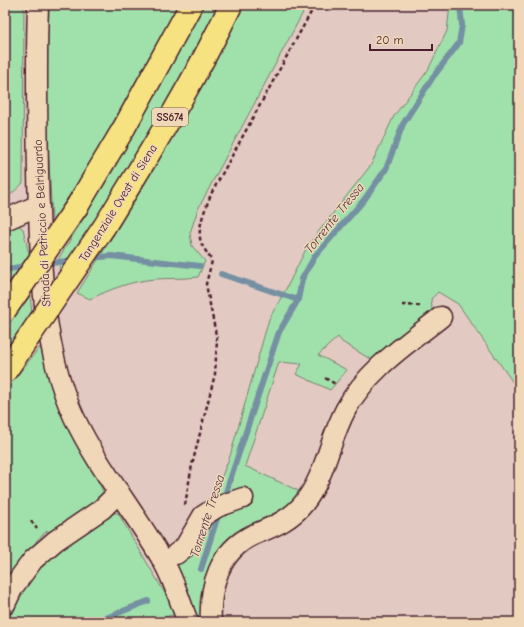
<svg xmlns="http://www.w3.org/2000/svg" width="524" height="627" font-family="'Comic Neue',sans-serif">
  <rect width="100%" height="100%" fill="#e2cac3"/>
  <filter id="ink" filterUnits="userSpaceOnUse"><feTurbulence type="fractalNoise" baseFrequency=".025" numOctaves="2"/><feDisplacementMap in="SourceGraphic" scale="8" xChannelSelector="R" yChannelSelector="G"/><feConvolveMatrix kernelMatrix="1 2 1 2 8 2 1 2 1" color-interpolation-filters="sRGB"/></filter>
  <g filter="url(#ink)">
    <g fill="#a0e1ab" stroke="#75806b">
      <path d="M5 5H24L23 183 5 200Z"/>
      <path d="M49 5H178L94 157 52 222 46 102Z"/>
      <path d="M204 5H219C171 98 117 188 60 275L59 258 112 172Z"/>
      <path d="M243 5H307L198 209 190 233 192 246 205 261 198 277C183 279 170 278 155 279 131 281 111 289 90 299L77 293C136 200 195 105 243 5Z"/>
      <path d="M450 5H519V391L458 304 438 292 431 299 432 308 427 322 372 360 342 342 338 337 318 355 347 370 330 390 296 374 302 364 279 362 245 466 303 493 290 509 245 534 207 622H198L175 567 189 551 200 531 230 456 269 319 286 289 308 245 371 165 394 116 428 70 447 31Z"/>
      <path d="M17 224 23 229 29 254 5 288V228Z"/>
      <path d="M30 296 32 313 5 350V329Z"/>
      <path d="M40 347 66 420 105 495 51 532 47 531 36 541 37 548 5 591V391Z"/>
      <path d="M105 513H118L177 614 144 622H7L15 600 38 567Z"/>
    </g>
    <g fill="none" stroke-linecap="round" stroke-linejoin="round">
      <g stroke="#7490a2" stroke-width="6">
        <path d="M90 258 111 256 200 266"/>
        <path d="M44 264 75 260"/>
        <path d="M5 270 29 265"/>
        <path d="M221 274 298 300"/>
        <path d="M223 501 279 332 298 300 302 279 315 256 364 200 386 169 403 124 433 77 459 43 462 25 460 5"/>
        <path d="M201 569 219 512"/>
        <path d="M96 622 148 601"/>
      </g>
      <g stroke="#4a1f2b" stroke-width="23">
        <g id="minor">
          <path d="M38 5C36 60 37 116 38 172 40 251 40 344 74 417 98 468 135 512 163 561 174 580 180 602 188 622"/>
          <path d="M5 220 39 205"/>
          <path d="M176 554 185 547 203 516 217 507 243 498"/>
          <path d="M5 604 13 587 33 560 55 541 102 509 119 492"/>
          <path d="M211 622C209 587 219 551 253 535 272 527 291 520 304 503 326 475 329 440 346 409 367 370 407 344 441 317"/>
        </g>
      </g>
      <g stroke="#4a1f2b" stroke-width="25">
        <g id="highway">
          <path d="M78 205 124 128 191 5"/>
          <path d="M104 227C149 154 194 82 231 5"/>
        </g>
      </g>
      <g stroke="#4a1f2b" stroke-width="2.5" stroke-dasharray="4 3" stroke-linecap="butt">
        <path d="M402 305 421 306"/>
        <path d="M325 378 337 385"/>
        <path d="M185 505 192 465 215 374 217 340 206 284 212 261C209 256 205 250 202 245 195 230 206 208 211 194L315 5"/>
        <path d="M31 521 37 529"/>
      </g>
      <use href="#minor" stroke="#f0d7b8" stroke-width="20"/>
      <use href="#highway" stroke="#f7e281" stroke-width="22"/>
      <g stroke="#4a1f2b" stroke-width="25" stroke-linecap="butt">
        <g id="highway-bridge">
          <path d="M5 310 78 205"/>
          <path d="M5 372 104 227"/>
        </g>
      </g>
      <use href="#highway-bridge" stroke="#f7e281" stroke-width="22"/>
    </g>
  </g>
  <g text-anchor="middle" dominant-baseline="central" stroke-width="3" stroke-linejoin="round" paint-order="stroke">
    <rect fill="#f0d7b8" stroke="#7c5655" stroke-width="1" x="152" y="108" width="36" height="18" rx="3"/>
    <g font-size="11" font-weight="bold" fill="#4a1f2b">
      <text x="170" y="117">SS674</text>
    </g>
    <g font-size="12" fill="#4a1f2b" stroke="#f0d7b8">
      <text transform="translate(118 203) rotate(-58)">Tangenziale Ovest di Siena</text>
      <text transform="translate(42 223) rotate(-93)">Strada di Petriccio e Belriguardo</text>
    </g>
    <g font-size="13" font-style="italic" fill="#543b49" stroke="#f0d7b8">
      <text transform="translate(334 218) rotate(-51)">Torrente Tressa</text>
      <text transform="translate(207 516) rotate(-72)">Torrente Tressa</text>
    </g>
  </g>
  <rect width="524" height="627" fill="none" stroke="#f0d7b8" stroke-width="20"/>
  <rect x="10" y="10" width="504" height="607" fill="none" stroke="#4a1f2b" stroke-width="1.5" filter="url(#ink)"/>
  <path d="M370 44v6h62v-6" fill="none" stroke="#4a1f2b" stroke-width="2"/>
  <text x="376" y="44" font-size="12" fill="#4a1f2b" stroke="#f0d7b8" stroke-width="3" paint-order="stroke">20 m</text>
</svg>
